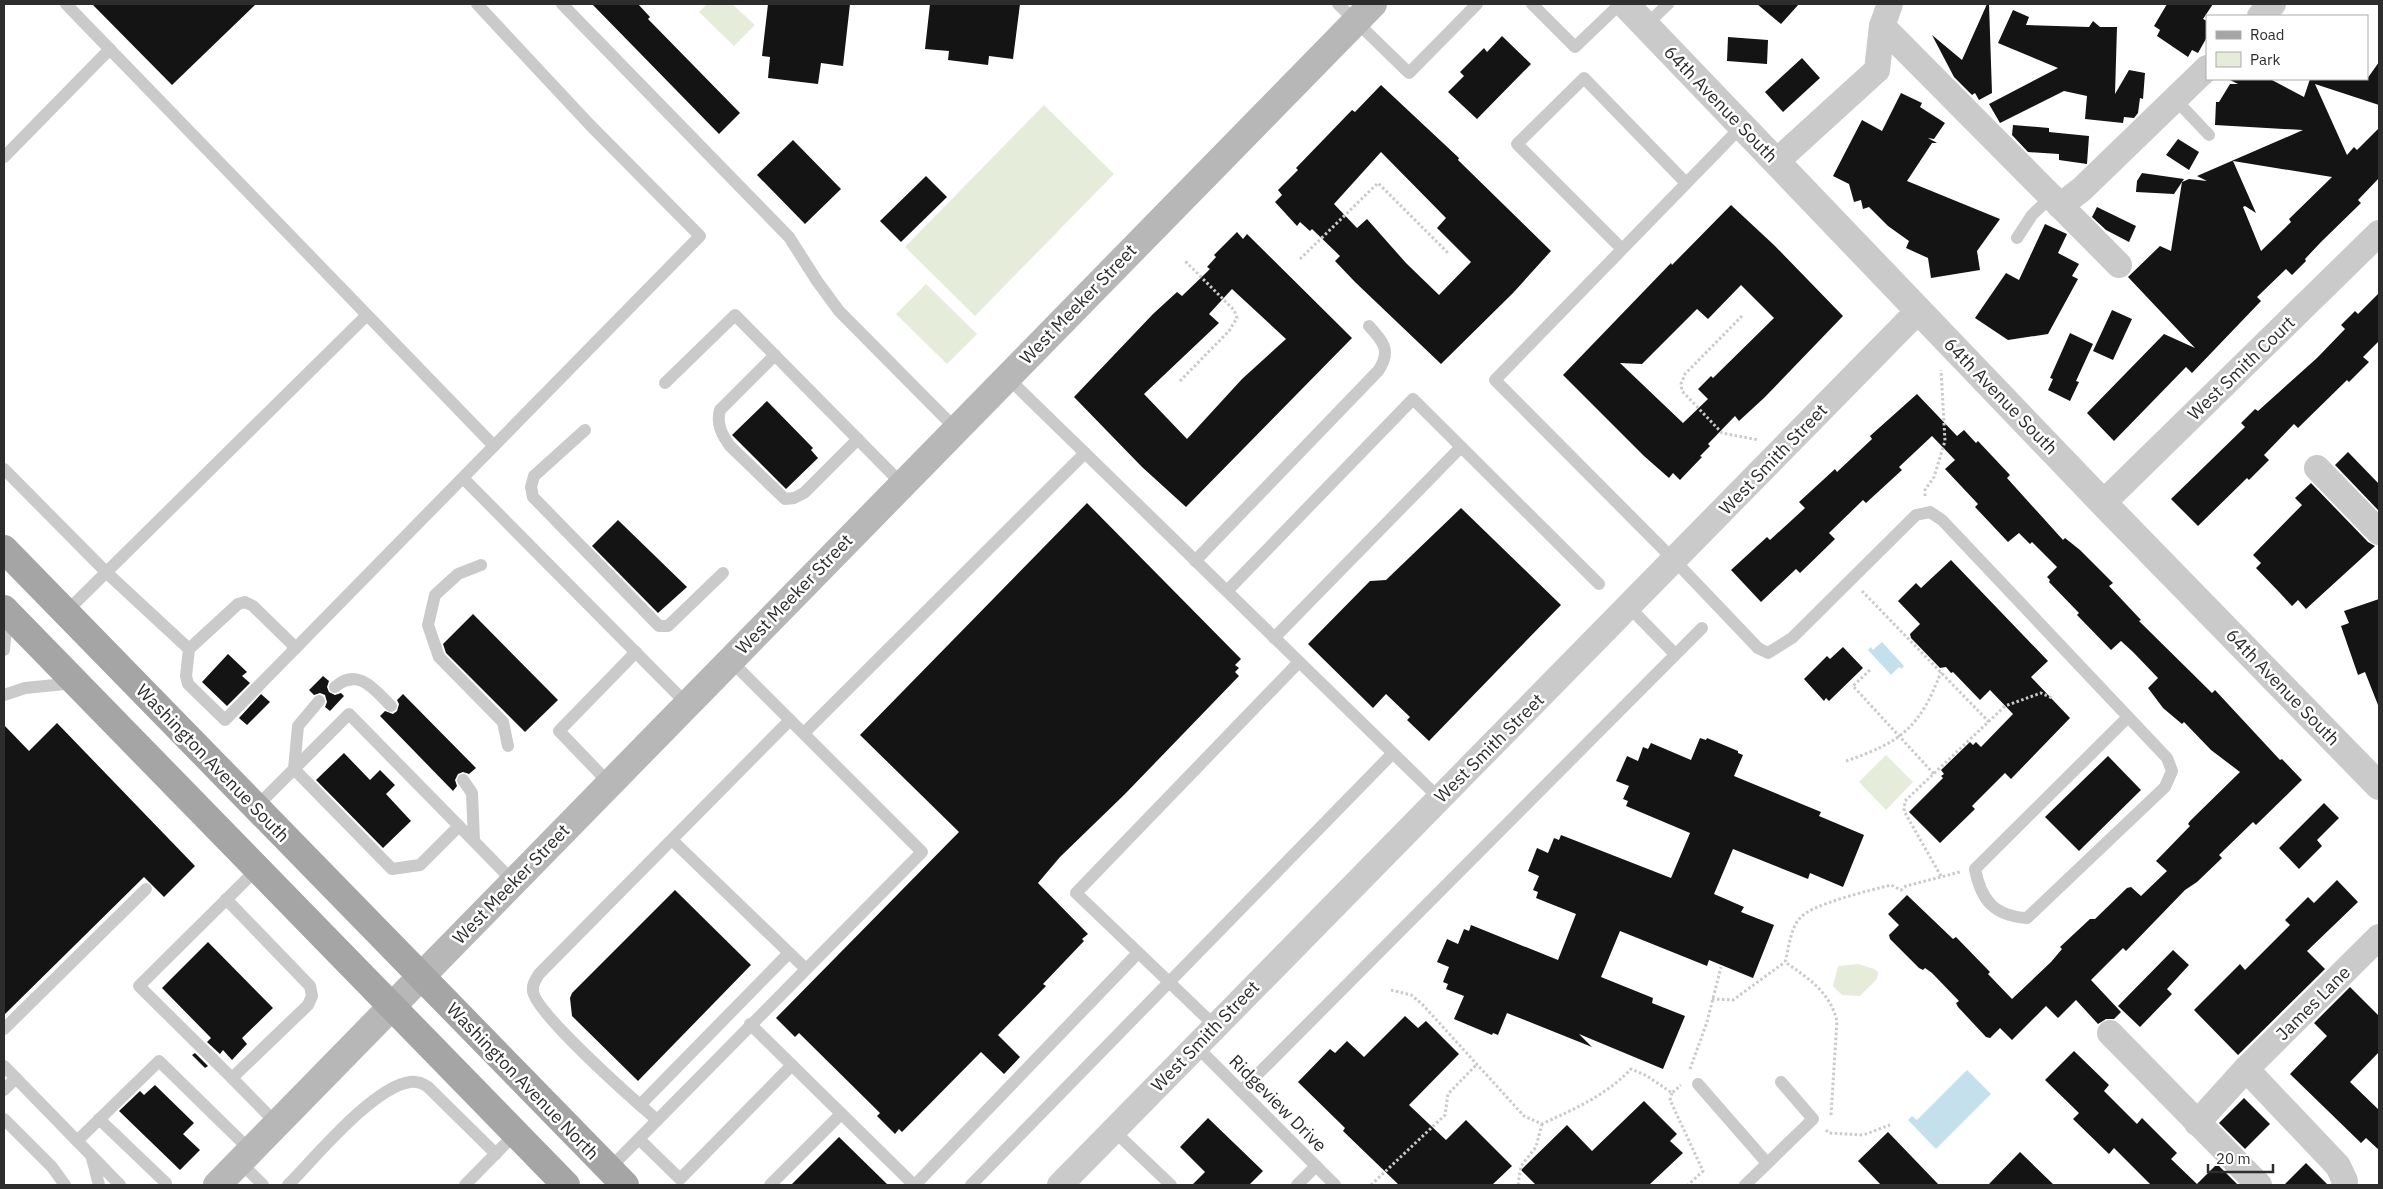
<svg xmlns="http://www.w3.org/2000/svg" width="2383" height="1189" font-family="'IBM Plex Sans',sans-serif">
  <rect width="100%" height="100%" fill="#fff"/>
  <g fill="#e5ecda">
    <path d="M707 4H732L755 25 734 46 699 12Z"/>
    <path d="M1044 105 1114 174 975 316 905 247Z"/>
    <path d="M926 284 977 334 947 364 896 314Z"/>
    <path d="M1886 755 1913 782 1886 810 1859 782Z"/>
    <path d="M1858 964 1874 969 1878 972 1877 979 1860 996 1842 995 1833 986 1838 966Z"/>
  </g>
  <g fill="#c5e0ed">
    <path d="M1882 642 1904 666 1901 669 1899 667 1891 675 1868 650 1871 647 1873 650Z"/>
    <path d="M1967 1070 1991 1094 1936 1149 1908 1120 1912 1116 1917 1120Z"/>
  </g>
  <g fill="#141414" fill-rule="evenodd">
    <path d="M92 4H256L172 85Z"/>
    <path d="M592 4H638L650 17 648 19 740 113 719 134Z"/>
    <path d="M768 4H850L843 66 821 63 818 84 768 78 770 57 762 56Z"/>
    <path d="M930 4H1020L1013 59 989 56 988 65 948 60 949 51 925 49Z"/>
    <path d="M1757 4H1799L1781 24Z"/>
    <path d="M1987 4H1989L1992 93 1979 100 1975 93 1972 95 1954 77 1932 35 1962 60Z"/>
    <path d="M2167 4H2213L2203 19 2207 21V37L2198 53 2192 50 2188 57 2157 36 2160 30 2154 26Z"/>
    <path d="M2013 10 2029 17 2026 25 2089 27 2093 21 2100 27H2117L2115 94 2129 70 2145 73 2143 99 2140 98 2138 113 2134 118 2124 117 2123 123 2085 119 2087 96 2064 91 2000 123 1989 104 2058 68 1998 43Z"/>
    <path d="M1502 36 1531 64 1477 119 1448 92 1464 76 1460 72 1484 48 1487 52Z"/>
    <path d="M1728 37 1768 40 1767 64 1727 61Z"/>
    <path d="M1802 58 1820 78 1783 112 1765 92Z"/>
    <path d="M2379 62V105L2315 84 2347 155 2354 147 2357 150 2379 128V178L2358 200 2361 203 2321 242 2305 259 2306 261 2292 275 2286 269 2257 297 2261 301 2192 373 2186 367 2114 441 2087 413 2164 334 2195 348 2128 277 2160 246 2171 251 2182 182 2189 179 2207 181 2197 176 2303 130 2215 125 2216 102H2219L2230 84H2238L2228 79H2270L2304 97 2310 79H2367ZM2233 161 2332 177 2289 219 2291 222 2261 251 2243 207 2245 206 2256 213Z"/>
    <path d="M1381 85 1459 158 1458 160 1551 251 1513 293 1441 364 1355 282 1335 261 1340 256 1312 229 1310 231 1300 222 1297 226 1275 202 1282 195 1278 190 1298 170 1296 168 1352 110 1355 112ZM1381 152 1446 218 1437 228 1471 262 1439 295 1406 263 1367 219 1357 228 1334 204Z"/>
    <path d="M1901 93 1922 103 1920 107 1945 123 1934 139 1928 138 1937 143H1932L1907 181 2000 219 1977 251 1980 270 1931 278 1928 258 1906 248 1909 241 1888 226 1869 207 1863 209 1861 200 1854 202 1849 184 1833 176 1862 120 1882 131Z"/>
    <path d="M2013 125 2049 128V132L2089 136 2087 164 2059 160V154L2028 152 2012 135Z"/>
    <path d="M2178 139 2199 152 2189 170 2166 155Z"/>
    <path d="M793 140 841 189 805 224 757 175Z"/>
    <path d="M2142 173 2184 179 2174 194 2136 192 2137 181Z"/>
    <path d="M926 176 947 197 901 242 880 221Z"/>
    <path d="M1731 205 1775 246 1843 316 1764 398 1739 421 1735 416 1708 444 1710 446 1700 456 1702 457 1680 480 1673 473 1669 478 1644 456 1563 375 1671 263 1672 265ZM1741 285 1774 318 1713 378 1711 376 1698 389 1708 399 1683 423 1620 363 1642 364 1697 309 1708 319Z"/>
    <path d="M2097 207 2136 226 2129 242 2106 230 2092 217Z"/>
    <path d="M2045 224 2067 234 2058 253 2079 264 2072 276 2078 279 2048 334 2008 340 1975 318 2006 273 2019 280Z"/>
    <path d="M1237 232 1243 239 1247 234 1352 338 1186 507 1142 467 1074 397 1153 314 1177 292 1182 296 1210 269 1207 267 1216 257 1214 255ZM1232 289 1286 339 1242 379 1187 439 1144 394 1219 323 1209 314Z"/>
    <path d="M2379 293V341L2363 357 2369 362 2349 382 2347 380 2298 428 2294 424 2264 455 2269 460 2249 480 2247 478 2198 526 2171 499 2245 427 2241 423 2255 409 2258 411 2317 358 2345 329 2341 325 2355 311 2358 314Z"/>
    <path d="M2112 310 2132 319 2113 360 2093 351Z"/>
    <path d="M2070 333 2093 344 2076 381 2079 382 2070 401 2048 390 2053 379 2050 378Z"/>
    <path d="M1917 394 1957 436 1964 430 1976 443 1978 441 2010 475 2007 478 2063 540 2065 538 2080 550 2113 583 2109 586 2141 620 2139 621 2212 693 2215 690 2280 760 2282 759 2302 780 2256 825 2253 822 2219 855 2222 858 2197 882 2185 890 2126 951 2123 948 2091 980 2121 1012 2114 1019H2106L2098 1024 2076 1000 2058 1018 2046 1006 2012 1040 2000 1028 1990 1038 1986 1037 1958 1007 1956 1003 1959 1001 1932 973 1925 968 1923 970 1919 968 1890 939 1889 935 1899 925 1888 914 1907 895 1953 939 1956 937 1990 972 1988 974 2012 999 2051 962 2062 949 2060 947 2090 919H2095L2127 888 2131 887 2141 896 2167 871 2156 861 2190 826 2188 824 2190 821 2240 772 2211 750 2184 722 2182 724 2163 708 2148 688 2158 678 2133 652 2121 641 2111 650 2077 615 2079 613 2049 582 2050 580 2047 577 2057 567 2032 542 2030 544 2019 533 2008 542 1975 507 1978 504 1945 469 1955 460 1932 436 1899 467 1902 470 1866 503 1863 500 1829 533 1835 539 1800 573 1796 569 1761 602 1731 570 1767 537 1770 540 1805 508 1799 502 1835 469 1837 472 1872 439 1870 436Z"/>
    <path d="M767 401 813 448 811 450 818 458 786 489 732 435Z"/>
    <path d="M2348 452 2379 484V511L2335 465Z"/>
    <path d="M2311 483 2368 542 2375 546 2306 609 2298 600 2292 606 2280 593 2256 568 2261 563 2253 555 2302 505 2295 498Z"/>
    <path d="M1087 503 1241 659 1235 665 1239 668 1235 672 1239 676 1125 794 1060 857 1038 883 1088 934 1082 939 1084 941 1043 984 1046 986 998 1035 1020 1057 1004 1074 981 1052 902 1132 899 1129 895 1134 877 1116 880 1113 799 1033 795 1037 776 1018 959 832 860 735Z"/>
    <path d="M1461 508 1561 605 1429 741 1407 720 1410 717 1386 694 1373 708 1308 644 1370 581 1386 580Z"/>
    <path d="M618 520 687 587 658 613 592 546Z"/>
    <path d="M1951 560 2048 661 2031 677 2070 718 2011 779 2005 773 1972 806 1975 809 1940 843 1909 812 1943 778 1941 776 1944 774 1941 770 1970 742 1973 745 1976 742 1981 747 2013 714 1990 690 1980 700 1953 672 1951 673 1946 667 1940 668 1911 638 1910 634 1920 624 1898 601 1916 583 1921 588Z"/>
    <path d="M2379 599V705H2378L2365 672 2358 675 2341 626 2349 623 2344 611Z"/>
    <path d="M473 614 558 700 525 732 446 653 443 644Z"/>
    <path d="M1843 647 1863 668 1829 701 1826 698 1824 701 1804 679 1827 656 1830 659Z"/>
    <path d="M228 654 247 672 242 676 250 683 227 706 202 682Z"/>
    <path d="M323 676 329 681 327 687 329 692 335 695 341 693 344 696 330 711 325 707 327 702 325 695 320 693 314 695 309 690Z"/>
    <path d="M261 694 270 702 247 725 239 718Z"/>
    <path d="M403 694 476 768 469 774 463 772 458 774 455 780 457 786 453 791 380 716 385 711 393 714 397 711 399 704 397 700Z"/>
    <path d="M57 723 195 866 164 897 144 877 4 1015V725L29 751Z"/>
    <path d="M1700 738 1706 740 1707 738 1738 751V753L1743 755 1734 776 1821 812 1819 816 1864 835 1843 887 1810 873 1808 879 1733 849 1714 894 1744 907 1741 912 1774 925 1753 978 1709 960 1707 966 1620 931 1601 977 1653 998 1652 1003 1685 1016 1663 1069 1579 1034 1592 1047 1507 1013 1498 1035 1493 1033 1492 1035 1454 1019 1464 996 1446 989 1448 984 1443 982 1449 967 1437 962 1447 939 1458 944 1464 929 1469 931 1471 925 1558 960 1576 914 1536 898 1538 892 1533 890 1539 876 1528 871 1537 848 1548 853 1554 838 1559 840 1561 835 1671 878 1690 833 1626 806 1628 801 1623 799 1629 786 1616 781 1627 756 1638 761 1643 747 1648 749 1651 743 1691 760Z"/>
    <path d="M344 753 370 780 380 770 395 785 386 794 411 821 383 848 316 780Z"/>
    <path d="M2108 756 2141 790 2079 851 2045 817Z"/>
    <path d="M2324 803 2339 818 2317 840 2322 846 2299 869 2279 848Z"/>
    <path d="M2337 880 2358 902 2307 951 2325 969 2238 1055 2194 1010 2240 964 2245 970 2290 925 2285 920 2308 897 2314 903Z"/>
    <path d="M675 890 751 965 638 1081 572 1016 570 998 572 993Z"/>
    <path d="M208 942 273 1008 242 1038 247 1044 232 1060 223 1050 220 1054 207 1042 211 1038 162 988Z"/>
    <path d="M2173 950 2189 965 2167 989 2172 994 2140 1027 2118 1006Z"/>
    <path d="M2350 987 2379 1016V1052L2350 1082 2379 1110V1150L2366 1138 2361 1143 2290 1074 2327 1036 2314 1023Z"/>
    <path d="M1405 1016 1418 1028 1426 1021 1459 1054 1409 1105 1446 1140 1466 1120 1512 1166 1492 1185H1399L1343 1131 1345 1128 1298 1082 1330 1049 1335 1053 1347 1041 1364 1057Z"/>
    <path d="M2074 1051 2109 1085 2104 1091 2137 1124 2142 1118 2177 1153 2171 1159 2197 1184 2217 1164 2238 1185H2151L2114 1148 2109 1154 2073 1119 2079 1113 2045 1080Z"/>
    <path d="M195 1053 208 1066 205 1068 192 1055Z"/>
    <path d="M155 1085 194 1123 183 1134 200 1150 180 1170 119 1111 140 1091 144 1095Z"/>
    <path d="M2244 1098 2270 1124 2245 1149 2219 1123Z"/>
    <path d="M1644 1101 1677 1134 1670 1141 1683 1153 1649 1185H1536L1521 1170 1567 1125 1592 1151Z"/>
    <path d="M1208 1118 1263 1171 1249 1185H1192L1205 1172 1180 1147Z"/>
    <path d="M1888 1132 1939 1185H1881L1858 1161Z"/>
    <path d="M839 1137 888 1185H791Z"/>
    <path d="M2020 1152 2054 1185H1988Z"/>
    <path d="M2306 1163 2328 1185H2284Z"/>
  </g>
  <g fill="none" stroke-linecap="round" stroke-linejoin="round">
    <g stroke="#cacaca" stroke-width="3" stroke-dasharray="2.5 2.5" stroke-linecap="butt">
      <path d="M1300 259 1378 183 1448 253"/>
      <path d="M1742 316 1685 374 1681 384 1682 391 1722 433 1759 440"/>
      <path d="M1180 381 1229 331 1237 318 1234 310 1184 260"/>
      <path d="M1925 496V490L1934 477 1945 441 1941 370"/>
      <path d="M1862 591 1989 722"/>
      <path d="M1870 670 1853 686 1934 774"/>
      <path d="M1846 761C1902 742 1920 727 1941 672"/>
      <path d="M1941 876 1904 811 1905 801 2005 706 2041 693 2052 698"/>
      <path d="M1391 990 1411 995 1422 1004 1524 1116 1542 1124C1576 1108 1605 1096 1631 1069L1647 1076 1672 1093 1681 1085"/>
      <path d="M1712 999 1733 1000 1785 962"/>
      <path d="M1690 1069 1707 1022 1721 967"/>
      <path d="M1672 1093 1670 1100 1703 1171 1688 1185"/>
      <path d="M1831 1115 1837 1021C1830 992 1808 978 1785 962 1789 948 1790 929 1800 918 1811 904 1872 890 1891 885L1901 890 1906 886 1960 872"/>
      <path d="M1826 1130 1829 1133 1863 1135 1890 1125"/>
      <path d="M1371 1185 1445 1115 1448 1094 1477 1064"/>
      <path d="M1518 1185 1521 1166 1536 1147 1542 1124"/>
    </g>
    <g stroke="#cacaca" stroke-width="12">
      <path d="M66 4 494 446"/>
      <path d="M562 4 789 237 817 281 839 311 956 429"/>
      <path d="M1338 4 1409 73 1477 4"/>
      <path d="M1532 4 1575 47 1620 4"/>
      <path d="M1646 25 1668 4"/>
      <path d="M2175 99 2209 135"/>
      <path d="M1742 126 1495 380 1674 560 1758 648 1768 653 1792 638 1916 515 1930 512 1942 520 2167 758 2172 771 2165 787 2027 918C1994 916 1981 900 1975 869L2128 717"/>
      <path d="M4 157 110 49"/>
      <path d="M2017 238 2032 215 2051 197"/>
      <path d="M1622 249 1517 144 1584 78 1686 183"/>
      <path d="M775 355 720 410C716 424 722 435 730 446L785 499 794 498 804 493 858 439"/>
      <path d="M1007 377 1439 798"/>
      <path d="M665 383 735 315 902 484"/>
      <path d="M585 430 534 476 531 487 533 497 659 626H668L723 573"/>
      <path d="M4 469 107 573 189 649 238 604 245 602 253 606 296 648"/>
      <path d="M463 478 687 704"/>
      <path d="M1195 561 1378 371C1392 351 1383 341 1369 326"/>
      <path d="M481 565 458 574 435 595 428 625 439 657 503 722 508 746"/>
      <path d="M1227 591 1413 399 1599 584"/>
      <path d="M1628 606 1675 654"/>
      <path d="M66 612 367 315"/>
      <path d="M1274 638 1461 447"/>
      <path d="M189 649 186 676 188 684 225 720 700 236 590 125 477 4"/>
      <path d="M4 650 7 615"/>
      <path d="M335 687C358 667 374 689 391 706"/>
      <path d="M4 695 25 688 75 683"/>
      <path d="M319 701 298 726 294 769 392 869 420 865 459 826"/>
      <path d="M804 733 1085 453"/>
      <path d="M463 780 472 793 474 841"/>
      <path d="M609 783 559 731 636 652"/>
      <path d="M256 807 349 714 513 881"/>
      <path d="M672 840 806 969"/>
      <path d="M226 899 310 986 312 996 308 1005 232 1078 277 1124"/>
      <path d="M750 1024 914 1185"/>
      <path d="M1215 1026 1076 893 1299 662"/>
      <path d="M4 1029 146 889"/>
      <path d="M1196 1046 1335 1185"/>
      <path d="M4 1066 120 1185"/>
      <path d="M232 1078 139 986 257 869"/>
      <path d="M1698 1084 1767 1163"/>
      <path d="M4 1090 16 1078"/>
      <path d="M1241 1091 1702 628"/>
      <path d="M640 1105 789 953"/>
      <path d="M4 1119 52 1167 65 1185"/>
      <path d="M99 1119 166 1183"/>
      <path d="M657 1120C635 1101 535 1013 533 991 532 984 536 979 539 974L790 720"/>
      <path d="M1113 1130 1171 1185"/>
      <path d="M639 1139 680 1179 792 1065"/>
      <path d="M77 1141 159 1061 251 1151"/>
      <path d="M92 1158 99 1185"/>
      <path d="M240 1162 263 1185"/>
      <path d="M609 1169 922 852 730 660"/>
      <path d="M288 1185C315 1158 373 1087 410 1082 417 1081 422 1083 428 1087L496 1154"/>
      <path d="M465 1185 515 1134"/>
      <path d="M770 1185 841 1114"/>
      <path d="M915 1185 1138 953"/>
      <path d="M971 1185 1392 754"/>
      <path d="M1297 1185 1316 1166"/>
      <path d="M1745 1185 1813 1119 1781 1082"/>
    </g>
    <g stroke="#cacaca" stroke-width="26">
      <path d="M2260 16 2273 4"/>
      <path d="M1882 26 2119 265"/>
      <path d="M1776 162 1877 70 1882 26 1890 4"/>
      <path d="M2060 206 2082 189 2207 68"/>
      <path d="M2317 468 2379 532"/>
      <path d="M2103 503 2379 233"/>
      <path d="M2110 1033 2259 1185"/>
      <path d="M2246 1069 2379 937"/>
      <path d="M2197 1123 2246 1069 2338 1166 2345 1181 2344 1185"/>
      <path d="M1060 1185 1919 310"/>
    </g>
    <path stroke="#cacaca" stroke-width="28" d="M1625 4 2103 503 2379 786"/>
    <path stroke="#b7b7b7" stroke-width="28" d="M217 1185 1373 4"/>
    <g stroke="#a5a5a5" stroke-width="28">
      <path d="M4 549 625 1185"/>
      <path d="M4 609 566 1185"/>
    </g>
  </g>
  <g text-anchor="middle" dominant-baseline="central" stroke-width="5" stroke-linejoin="round" paint-order="stroke">
    <g font-size="18" fill="#2d2d2d" stroke="#fff">
      <text transform="translate(1721 104) rotate(46)">64th Avenue South</text>
      <text transform="translate(1078 304) rotate(-46)">West Meeker Street</text>
      <text transform="translate(2241 368) rotate(-44)">West Smith Court</text>
      <text transform="translate(2001 396) rotate(46)">64th Avenue South</text>
      <text transform="translate(1773 459) rotate(-46)">West Smith Street</text>
      <text transform="translate(794 594) rotate(-46)">West Meeker Street</text>
      <text transform="translate(2283 687) rotate(46)">64th Avenue South</text>
      <text transform="translate(1489 748) rotate(-45)">West Smith Street</text>
      <text transform="translate(213 763) rotate(46)">Washington Avenue South</text>
      <text transform="translate(511 884) rotate(-46)">West Meeker Street</text>
      <text transform="translate(2313 1003) rotate(-45)">James Lane</text>
      <text transform="translate(1205 1036) rotate(-46)">West Smith Street</text>
      <text transform="translate(523 1081) rotate(46)">Washington Avenue North</text>
      <text transform="translate(1278 1103) rotate(45)">Ridgeview Drive</text>
    </g>
  </g>
  <rect width="2383" height="1189" fill="none" stroke="#2d2d2d" stroke-width="10"/>
  <rect x="2206" y="15" width="162" height="65" fill="#ffffff" stroke="#ababab"/>
  <rect x="2216" y="31" width="25" height="8" fill="#a5a5a5" stroke="#ababab"/>
  <text x="2250" y="40" font-size="15" fill="#2d2d2d">Road</text>
  <rect x="2216" y="52" width="25" height="15" fill="#e5ecda" stroke="#ababab"/>
  <text x="2250" y="65" font-size="15" fill="#2d2d2d">Park</text>
  <path d="M2208 1164v8h65v-8" fill="none" stroke="#2d2d2d" stroke-width="2.5"/>
  <text x="2216" y="1164" font-size="15" fill="#2d2d2d" stroke="#ffffff" stroke-width="4" paint-order="stroke">20 m</text>
</svg>
